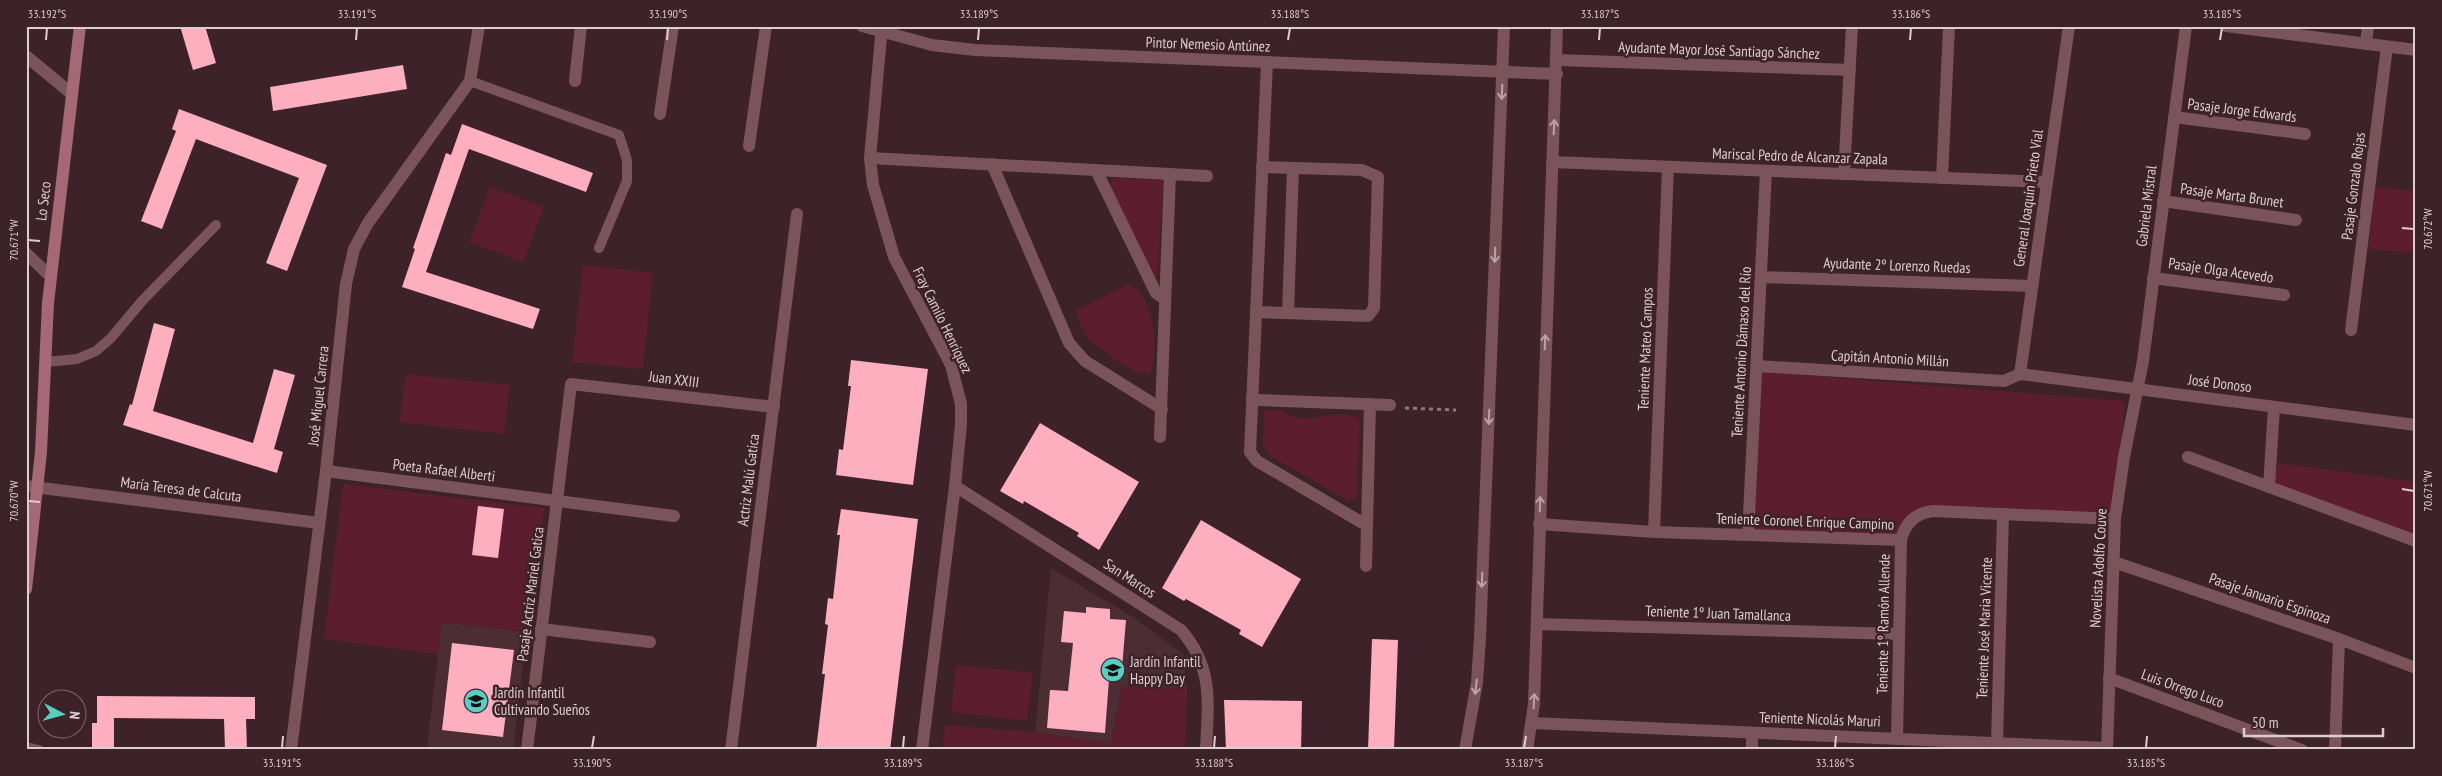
<svg xmlns="http://www.w3.org/2000/svg" width="2442" height="776" font-family="'PT Sans Narrow',sans-serif">
  <rect width="100%" height="100%" fill="#3d2329"/>
  <g fill="#4c2d34">
    <path d="M1051 568 1133 617 1183 654 1187 689 1122 686 1111 744 1035 732Z"/>
    <path d="M442 622 527 632 513 750H448L427 747Z"/>
  </g>
  <g fill="#5d1d30">
    <path d="M1113 178 1163 180 1158 276H1152L1110 185Z"/>
    <path d="M490 187 544 207 523 262 469 242Z"/>
    <path d="M2375 187 2416 191V253L2369 249Z"/>
    <path d="M583 265 653 273 643 369 572 362Z"/>
    <path d="M1129 284C1155 295 1159 351 1150 374L1138 373 1117 361 1086 337 1075 311Z"/>
    <path d="M1762 372 2125 401 2113 516 1932 507 1899 537 1751 532Z"/>
    <path d="M406 374 510 385 504 434 400 422Z"/>
    <path d="M1281 410C1311 432 1333 403 1360 419L1357 498 1347 500 1269 455 1263 446 1264 411Z"/>
    <path d="M2278 463 2416 482V536L2274 483Z"/>
    <path d="M343 484 544 508 527 632 442 622 438 654 324 639Z"/>
    <path d="M956 665 1033 673 1027 721 951 712Z"/>
    <path d="M1122 686 1187 689 1185 750H942L945 725 1035 732 1111 744Z"/>
  </g>
  <g fill="#fdaebf">
    <path d="M180 26H205L216 63 193 70Z"/>
    <path d="M403 65 407 89 273 111 270 87Z"/>
    <path d="M179 109 327 165 287 271 266 263 299 178 196 139 162 229 141 221 176 131 172 129Z"/>
    <path d="M462 124 593 173 586 192 469 149 426 272 540 309 533 329 402 287 415 249 413 248 446 153 451 155Z"/>
    <path d="M154 323 175 329 153 411 253 443 274 369 295 375 274 449 283 452 277 473 123 425 130 404 132 405Z"/>
    <path d="M851 360 928 369 913 485 836 475 839 449 843 450 851 386H848Z"/>
    <path d="M1040 423 1139 482 1099 550 1077 536 1079 533 1024 501 1023 504 1000 491Z"/>
    <path d="M478 506 504 509 498 558 472 555Z"/>
    <path d="M841 509 918 519 890 750H816L825 674H822L828 625 825 624 828 598 833 599 840 535H837Z"/>
    <path d="M1201 520 1301 579 1262 647 1239 634 1241 630 1186 599 1184 601 1162 588Z"/>
    <path d="M1086 607 1110 609V619L1126 620 1121 680 1109 679 1105 733 1047 728 1050 690 1068 691 1073 643 1061 642 1064 611 1086 613Z"/>
    <path d="M1372 639 1398 640 1394 750H1368Z"/>
    <path d="M452 643 514 650 503 737 442 730Z"/>
    <path d="M97 696 255 697V719H246L247 750H225L224 719 114 718V750H92V723H97Z"/>
    <path d="M1224 700 1302 701 1301 750H1226Z"/>
  </g>
  <g fill="none" stroke-linecap="round" stroke-linejoin="round">
    <path stroke="#8e787d" stroke-width="3" stroke-dasharray="4 4" stroke-linecap="butt" d="M1405 408 1456 410"/>
    <g stroke="#7a535b" stroke-width="10">
      <path d="M470 81 619 135 627 160V181L599 248"/>
      <path d="M46 362 77 359 96 351 111 338 142 301 216 225"/>
      <path d="M26 747 39 750"/>
    </g>
    <g stroke="#7a535b" stroke-width="12">
      <path d="M862 26 932 45 975 50 1557 74"/>
      <path d="M882 26 870 158 873 185 894 257 951 365 961 404V424L955 486 922 750"/>
      <path d="M2226 26 2416 50"/>
      <path d="M2366 44 2368 26"/>
      <path d="M26 56 72 94"/>
      <path d="M1557 60 1850 70"/>
      <path d="M1267 62 1250 452 1257 461 1366 525"/>
      <path d="M575 81 581 26"/>
      <path d="M660 114 673 26"/>
      <path d="M2174 117 2305 134"/>
      <path d="M749 146 766 26"/>
      <path d="M870 158 1207 176"/>
      <path d="M1552 162 2047 182"/>
      <path d="M992 164 1069 343 1085 361 1162 409"/>
      <path d="M1096 170 1156 293 1165 299"/>
      <path d="M1844 174 1852 26"/>
      <path d="M1942 178 1949 26"/>
      <path d="M2163 201 2296 220"/>
      <path d="M26 253 51 277"/>
      <path d="M1761 277 2032 286"/>
      <path d="M2153 278 2284 295"/>
      <path d="M1256 312 1368 316 1374 308 1378 177 1362 170 1262 167"/>
      <path d="M1288 313 1293 168"/>
      <path d="M2351 330 2387 47"/>
      <path d="M1757 366 2004 381 2020 374"/>
      <path d="M2020 374 2416 425"/>
      <path d="M2020 374 2069 26"/>
      <path d="M1252 397 1258 400 1390 405"/>
      <path d="M1160 437 1170 174"/>
      <path d="M2188 457 2416 541"/>
      <path d="M326 471 674 516"/>
      <path d="M26 486 319 523"/>
      <path d="M955 486 1181 630C1214 668 1208 703 1206 750"/>
      <path d="M2269 487 2274 407"/>
      <path d="M1539 524 1654 532 1901 540"/>
      <path d="M1654 532 1668 167"/>
      <path d="M1748 535 1766 171"/>
      <path d="M2114 562 2339 639 2416 668"/>
      <path d="M1366 566 1370 404"/>
      <path d="M1537 624 1899 634"/>
      <path d="M541 629 650 642"/>
      <path d="M2109 678 2302 750"/>
      <path d="M1532 723 2107 748"/>
      <path d="M1897 739 1901 540C1905 523 1916 513 1933 511L2115 519"/>
      <path d="M1997 743 2003 514"/>
      <path d="M291 750 326 471 346 284 354 249 368 223 470 81 479 26"/>
      <path d="M527 750 571 384 774 407"/>
      <path d="M731 750 797 214"/>
      <path d="M1752 750V733"/>
      <path d="M2107 750 2115 519 2124 457 2143 361 2186 26"/>
      <path d="M2335 750 2339 639"/>
    </g>
    <g stroke="#7a535b" stroke-width="12">
      <path d="M1465 750 1477 682 1480 638 1504 26"/>
      <path d="M1527 750 1534 704 1557 26"/>
    </g>
    <path stroke="#a56875" stroke-width="12" d="M26 589 41 452 48 303 80 26"/>
  </g>
  <defs><path id="oneway-shaft" d="M-6 0H5M1.5-3L5.5 0L1.5 3" fill="none" stroke-width="1.6" stroke-linecap="round" stroke-linejoin="round" transform="scale(1.25)"/></defs>
  <g stroke="#bba2a7">
    <use href="#oneway-shaft" transform="translate(1502 92) rotate(92)"/>
    <use href="#oneway-shaft" transform="translate(1554 127) rotate(-87)"/>
    <use href="#oneway-shaft" transform="translate(1495 255) rotate(92)"/>
    <use href="#oneway-shaft" transform="translate(1545 342) rotate(-88)"/>
    <use href="#oneway-shaft" transform="translate(1489 417) rotate(92)"/>
    <use href="#oneway-shaft" transform="translate(1540 504) rotate(-88)"/>
    <use href="#oneway-shaft" transform="translate(1482 580) rotate(92)"/>
    <use href="#oneway-shaft" transform="translate(1476 687) rotate(97)"/>
    <use href="#oneway-shaft" transform="translate(1534 701) rotate(-87)"/>
  </g>
  <path fill="none" stroke="#decdd0" stroke-width="2" d="M46 40 47 28M356 40 357 28M667 40 668 28M978 40 979 28M1288 40 1290 28M1599 40 1600 28M1910 40 1911 28M2220 40 2222 28M2402 228 2414 229M28 240 40 241M2402 489 2414 491M28 501 40 502M282 748 283 736M592 748 594 736M903 748 904 736M1214 748 1215 736M1524 748 1526 736M1835 748 1836 736M2146 748 2147 736"/>
  <defs>
    <g id="school-disc" transform="scale(1.25)"><circle r="9.5" fill="#57cec1" stroke="#3d2329"/><path d="M0-5L7-2L0 1L-7-2ZM-4 1L0 2.5L4 1V4Q0 6-4 4Z" fill="#111"/></g>
  </defs>
  <g fill-rule="evenodd">
    <use href="#school-disc" x="1113" y="670"/>
    <use href="#school-disc" x="476" y="701"/>
  </g>
  <g text-anchor="middle" dominant-baseline="central" stroke-width="5" stroke-linejoin="round" paint-order="stroke">
    <g font-size="15" fill="#decdd0" stroke="#3d2329">
      <text transform="translate(1208 44) rotate(2)">Pintor Nemesio Antúnez</text>
      <text transform="translate(1719 50) rotate(2)">Ayudante Mayor José Santiago Sánchez</text>
      <text transform="translate(2242 110) rotate(7)">Pasaje Jorge Edwards</text>
      <text transform="translate(1800 156) rotate(2)">Mariscal Pedro de Alcanzar Zapala</text>
      <text transform="translate(2353 186) rotate(-83)">Pasaje Gonzalo Rojas</text>
      <text transform="translate(2232 195) rotate(8)">Pasaje Marta Brunet</text>
      <text transform="translate(2028 198) rotate(-82)">General Joaquín Prieto Vial</text>
      <text transform="translate(43 201) rotate(-83)">Lo Seco</text>
      <text transform="translate(2146 206) rotate(-83)">Gabriela Mistral</text>
      <text transform="translate(1897 265) rotate(2)">Ayudante 2º Lorenzo Ruedas</text>
      <text transform="translate(2221 270) rotate(8)">Pasaje Olga Acevedo</text>
      <text transform="translate(943 320) rotate(64)">Fray Camilo Henríquez</text>
      <text transform="translate(1645 349) rotate(-88)">Teniente Mateo Campos</text>
      <text transform="translate(1741 352) rotate(-87)">Teniente Antonio Dámaso del Río</text>
      <text transform="translate(1890 358) rotate(3)">Capitán Antonio Millán</text>
      <text transform="translate(674 379) rotate(7)">Juan XXIII</text>
      <text transform="translate(2220 383) rotate(7)">José Donoso</text>
      <text transform="translate(318 396) rotate(-84)">José Miguel Carrera</text>
      <text transform="translate(444 470) rotate(7)">Poeta Rafael Alberti</text>
      <text transform="translate(748 480) rotate(-83)">Actriz Malú Gatica</text>
      <text transform="translate(181 489) rotate(7)">María Teresa de Calcuta</text>
      <text transform="translate(1805 521) rotate(2)">Teniente Coronel Enrique Campino</text>
      <text transform="translate(2098 568) rotate(-87)">Novelista Adolfo Couve</text>
      <text transform="translate(1130 578) rotate(33)">San Marcos</text>
      <text transform="translate(530 594) rotate(-83)">Pasaje Actriz Mariel Gatica</text>
      <text transform="translate(2270 598) rotate(19)">Pasaje Januario Espinoza</text>
      <text transform="translate(1718 613) rotate(2)">Teniente 1º Juan Tamallanca</text>
      <text transform="translate(1883 624) rotate(-89)">Teniente 1º Ramón Allende</text>
      <text transform="translate(1984 628) rotate(-88)">Teniente José Maria Vicente</text>
      <text transform="translate(2183 688) rotate(20)">Luis Orrego Luco</text>
      <text transform="translate(1820 719) rotate(2)">Teniente Nicolás Maruri</text>
    </g>
    <g font-size="15" fill="#decdd0" stroke="#3d2329" text-anchor="start">
      <text x="1130" y="661">Jardín Infantil<tspan x="1130" dy="17">Happy Day</tspan></text>
      <text x="494" y="692">Jardín Infantil<tspan x="494" dy="17">Cultivando Sueños</tspan></text>
    </g>
  </g>
  <rect width="2442" height="776" fill="none" stroke="#3d2329" stroke-width="55"/>
  <g transform="translate(62 714) rotate(96)"><circle r="24" fill="#3d2329" stroke="#7d676c"/>
  <path d="M0-4L9 19L0 12L-9 19Z" fill="#57cec1"/>
  <text y="-8" font-size="14" font-weight="bold" text-anchor="middle" fill="#decdd0">N</text>
  </g>
  <path d="M2244 728v8h139v-8" fill="none" stroke="#decdd0" stroke-width="2.5"/>
  <text x="2252" y="728" font-size="15" fill="#decdd0" stroke="#3d2329" stroke-width="4" paint-order="stroke">50 m</text>
  <rect x="28" y="28" width="2386" height="720" fill="none" stroke="#decdd0" stroke-width="2"/>
  <g font-size="12" text-anchor="middle" fill="#decdd0">
    <text x="47" y="18">33.192°S</text>
    <text x="357" y="18">33.191°S</text>
    <text x="668" y="18">33.190°S</text>
    <text x="979" y="18">33.189°S</text>
    <text x="1290" y="18">33.188°S</text>
    <text x="1600" y="18">33.187°S</text>
    <text x="1911" y="18">33.186°S</text>
    <text x="2222" y="18">33.185°S</text>
    <text transform="translate(2428 229) rotate(-90)" y="4">70.672°W</text>
    <text transform="translate(14 240) rotate(-90)" y="4">70.671°W</text>
    <text transform="translate(2428 491) rotate(-90)" y="4">70.671°W</text>
    <text transform="translate(14 501) rotate(-90)" y="4">70.670°W</text>
    <text x="282" y="767">33.191°S</text>
    <text x="592" y="767">33.190°S</text>
    <text x="903" y="767">33.189°S</text>
    <text x="1214" y="767">33.188°S</text>
    <text x="1524" y="767">33.187°S</text>
    <text x="1835" y="767">33.186°S</text>
    <text x="2146" y="767">33.185°S</text>
  </g>
</svg>
